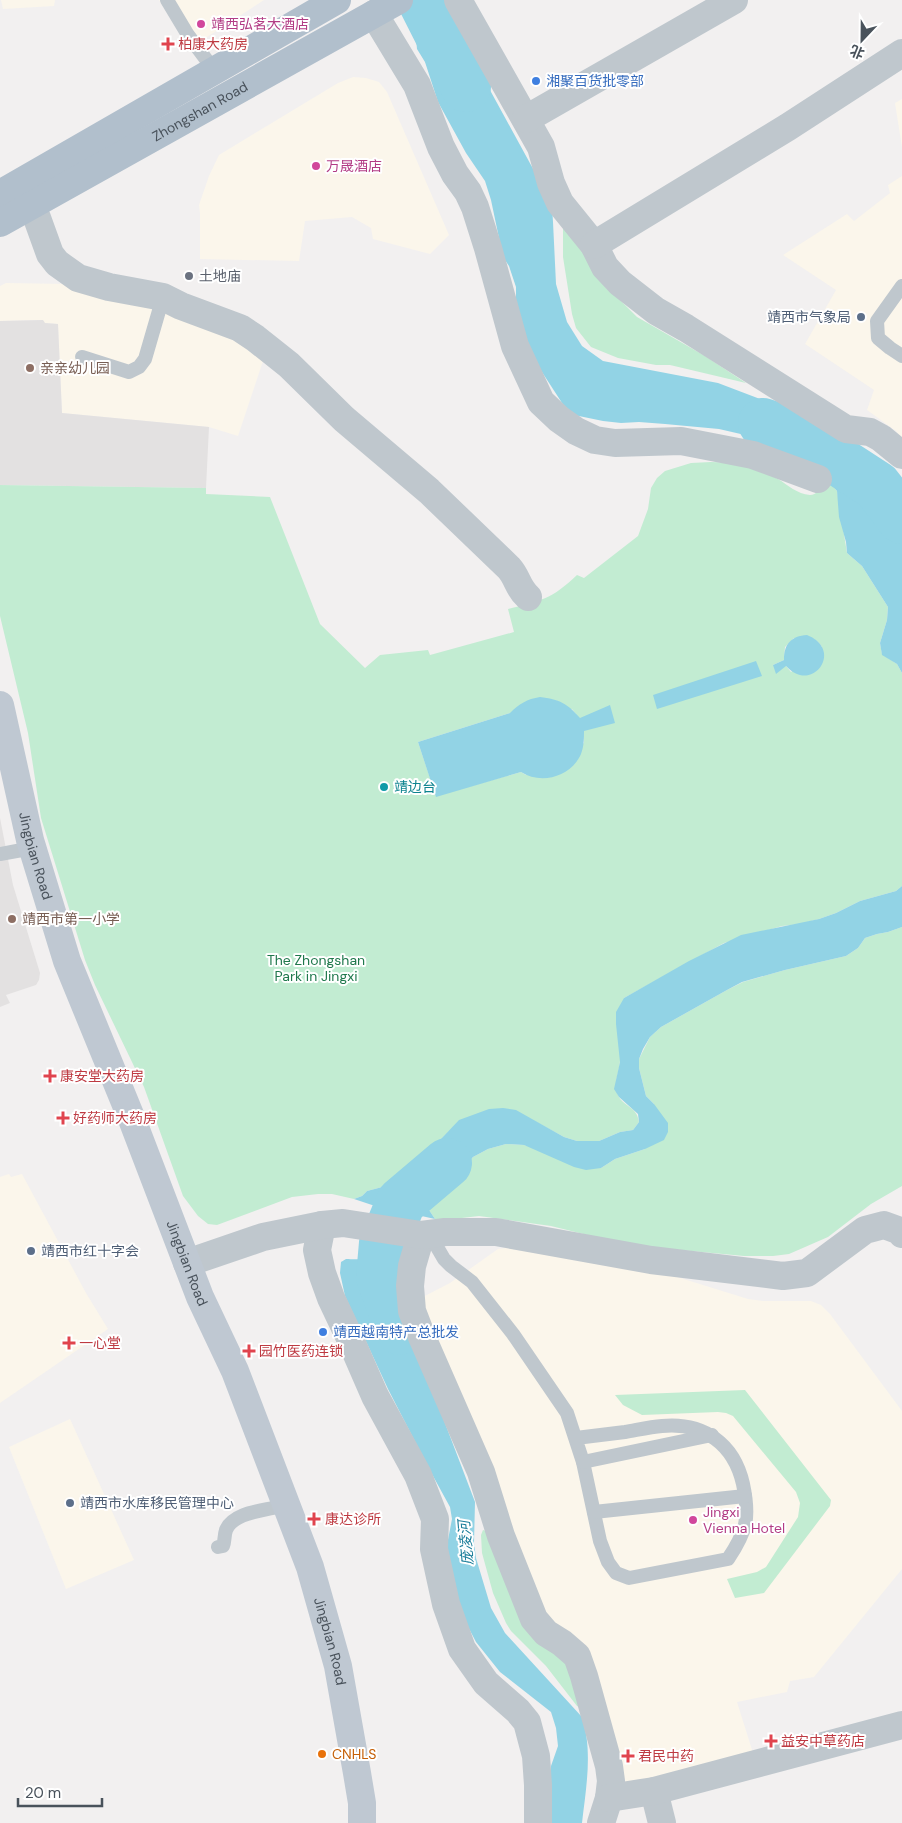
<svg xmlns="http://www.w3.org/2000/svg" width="902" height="1823" font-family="'DM Sans','Noto Sans SC',sans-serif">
  <rect width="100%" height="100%" fill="#f2f0f0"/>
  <g fill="#fbf6eb">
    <path d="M1 0H55L54 6 3 9Z"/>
    <path d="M159 0H264L190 48Z"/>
    <path d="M353 77 366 78 379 82 387 92 449 235 430 254 373 239 371 228 352 217 305 221 299 261 200 259V213L199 205 209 176 219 155 338 83Z"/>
    <path d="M902 99V147L895 103Z"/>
    <path d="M902 176V438L896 431 867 410 874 390 805 344 836 290 783 255 847 214 854 221 890 193 888 185Z"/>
    <path d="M6 283 66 284 198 321 265 355 238 436 209 427 62 413 58 324 44 323 42 320 0 321V286Z"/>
    <path d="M9 1174 11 1177 22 1174 86 1293 108 1329 0 1403V1177Z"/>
    <path d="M506 1248 674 1276 748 1299 763 1301H811L821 1305 830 1314 902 1411V1569L814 1677 790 1681 787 1692 737 1702 753 1753 624 1785 549 1629 417 1300 450 1283 498 1249Z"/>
    <path d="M70 1419 134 1560 66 1589 9 1447Z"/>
  </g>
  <g fill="#e3e1e1">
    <path d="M43 320 45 323 58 324 62 413 209 427 206 488 0 485V321Z"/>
    <path d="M0 818 13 885 40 973 39 980 36 985 6 995 10 1003 0 1007Z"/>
  </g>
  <g fill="#c2ecd2" fill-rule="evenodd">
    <path d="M563 223 606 288 620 300 637 317 705 356 746 383 670 365H656L618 358 591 347 576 328 572 314 563 257Z"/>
    <path d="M711 462C735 462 757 468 778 479 788 485 797 494 810 495 816 495 821 489 825 484L833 486 837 491 847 553 862 566 888 607 887 620 880 643 882 654 897 664 902 673V886L896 891 860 901 836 913 819 919 800 924 782 926 724 943 624 998C622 1019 620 1040 620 1061 619 1074 613 1082 618 1095 623 1107 637 1106 639 1122L633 1130 620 1132 599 1141H577L564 1137 529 1118 449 1131 405 1177 386 1186 367 1191 362 1196 354 1199 332 1194H318L292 1197 217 1225 208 1224 198 1216 183 1196 144 1087 95 985 85 960 41 818 28 733 0 616V485L206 488V494L270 497 320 624 365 668 380 655 428 650 430 655 514 632 508 609C541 601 552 599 577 575L584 578 638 536 648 509 651 488 657 478 665 471 691 463ZM794 638C807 638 815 636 822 647L791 672 786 666 773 665 784 660 785 647ZM572 709C581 720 584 729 584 743L526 775 521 772 436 796 418 742 510 713Z"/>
    <path d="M902 927V1186L871 1204 828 1237 789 1254 773 1256H744L628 1245 551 1226 479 1216 453 1219H435L429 1210 431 1200 439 1191 453 1179 473 1157 488 1149 506 1144 524 1145 601 1168 615 1159 645 1149 654 1104 646 1096 639 1068V1059L650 1037 661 1027 727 990 743 982 785 970 846 956 858 948 865 938 877 934 888 932Z"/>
    <path d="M745 1390 831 1500 830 1506 764 1593 735 1598 727 1579 757 1572 766 1567 798 1517 800 1503 796 1492 733 1416 726 1413 718 1412 642 1415 623 1405 615 1395Z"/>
    <path d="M483 1530 489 1532 563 1651 581 1708 577 1706 546 1666 511 1631 506 1623 493 1593 482 1553 481 1535Z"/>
  </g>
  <g fill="#92d3e5">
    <path d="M444 22H449L452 25 467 48 549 198 552 207 553 222 556 284 567 322 582 346 603 361 718 383 792 411 831 432 832 438 817 464 779 452 759 440 745 435 719 429 665 424 639 422 621 423 603 421 574 415 564 406 540 369 527 344 516 305V287L509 266 503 257 491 200 485 181 466 153 438 102 425 62 417 49 416 38 417 35Z"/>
    <path d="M855 445 870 453 902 486V673L897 664 882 655 880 643 887 620 888 607 862 566 847 553 846 542 839 517 837 491 833 486 825 484 843 449 848 446Z"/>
    <path d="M807 635C845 650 812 695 786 666L776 674 773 665 784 660C784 644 791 636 807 635Z"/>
    <path d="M756 661 762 676 657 709 653 695Z"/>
    <path d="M540 697C559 699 568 704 580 718L610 705 615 723 584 731C584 739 584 746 581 754 571 777 541 785 521 772L436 797 418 742 510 713C519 704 527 699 540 697Z"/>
    <path d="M902 886V927L888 932 877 934 865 938 858 948 846 956 785 970 742 982 727 990 661 1027 650 1037 643 1049 639 1059V1068L646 1096 654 1104 668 1123V1132L664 1140 645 1149 615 1159 601 1168 586 1170 574 1167 524 1145 506 1144 488 1149 473 1157 453 1179 439 1191 431 1200 429 1210 435 1219 372 1205 354 1199 362 1196 367 1191 386 1186 405 1177 459 1120 489 1109 503 1108 516 1110 564 1137 577 1141H599L620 1132 633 1130 639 1122 638 1114 619 1097 614 1089 620 1062 616 1024V1012L624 998 689 961 741 935 819 919 836 913 860 901 896 891Z"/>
    <path d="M346 1259C360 1260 387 1256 393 1272 395 1277 394 1283 395 1288 397 1298 402 1308 405 1318L475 1502 474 1543 476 1558 491 1608 505 1633 582 1717C593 1751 586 1788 582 1823H549L551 1766 558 1746 556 1728 551 1712 500 1672 476 1642 465 1621 455 1597 447 1545 452 1519 450 1507 427 1465 388 1389 345 1296 340 1273 341 1262Z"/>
  </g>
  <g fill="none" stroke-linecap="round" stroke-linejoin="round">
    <g stroke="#92d3e5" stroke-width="50">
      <path d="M422 0 466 87"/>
      <path d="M763 423 797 434 877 486 902 519"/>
      <path d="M400 1330 381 1277 384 1243 401 1202 447 1163"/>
    </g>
    <g stroke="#bfc7cd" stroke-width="14">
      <path d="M167 0 188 35 214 70"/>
      <path d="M902 286 877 321 878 338 890 348 902 356"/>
      <path d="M82 357 129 372 139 367 145 359 163 297"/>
      <path d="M0 854 22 850"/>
      <path d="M431 1234 437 1247 444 1259 451 1266 472 1282 513 1334 567 1413 583 1462 600 1541 608 1562 616 1573 629 1578 728 1559C747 1531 750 1517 743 1484 734 1444 704 1422 662 1426 650 1427 637 1430 625 1432 608 1434 592 1436 576 1438"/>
      <path d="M583 1462 712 1435"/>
      <path d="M594 1512 745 1496"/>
      <path d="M218 1547 223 1546C225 1541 224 1536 226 1530 233 1513 261 1511 277 1507"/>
    </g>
    <g stroke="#bfc7cd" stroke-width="28">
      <path d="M458 0 541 147 551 183 560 203 594 245 605 267 620 283 656 311 686 328 846 429 870 432 881 438 902 455"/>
      <path d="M374 14 417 85 441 147 455 174 468 192 475 207 488 248 515 346 541 402 559 419 576 431 595 440 615 443 681 441 753 455 818 479"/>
      <path d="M526 119 734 0"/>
      <path d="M29 207 37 218 50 254 57 263 78 278 109 287 163 297 181 306 240 328 255 338 289 365 344 419 429 491 509 568C518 578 517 587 528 597"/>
      <path d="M594 245 788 127 902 53"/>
      <path d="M322 1225 317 1250 322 1273 331 1298 348 1334 375 1396 418 1475 435 1519 434 1549 446 1604 462 1649 486 1683 518 1711 527 1722 536 1756 538 1785V1823"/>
      <path d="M421 1235 412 1266 410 1286 412 1311 422 1337 481 1472 501 1536 534 1619 546 1633 562 1643 577 1656 584 1676 609 1766 611 1781 609 1798 601 1823"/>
      <path d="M187 1263 263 1237 322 1225 343 1223 421 1235 445 1232H496L651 1260 783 1276 807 1273 865 1230 884 1225 900 1231 902 1234"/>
      <path d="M654 1791 662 1823"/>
      <path d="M609 1798 654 1791 902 1725"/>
    </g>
    <path stroke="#bfc8d2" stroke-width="28" id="s1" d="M0 705 30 840 67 961 133 1122 200 1297 235 1371 310 1567 338 1666 357 1773 362 1803V1823"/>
    <g stroke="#b1bfcc" stroke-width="28">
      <path d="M0 194 337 0"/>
      <path id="s2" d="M0 223 399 0"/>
    </g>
  </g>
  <g fill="#d1479c" stroke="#fff" stroke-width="2">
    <circle cx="201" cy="24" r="5"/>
    <circle cx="316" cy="166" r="5"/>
    <circle cx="693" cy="1520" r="5"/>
  </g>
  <g fill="#e0444e" stroke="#fff" stroke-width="2">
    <path d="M165.5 36.5h5v5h5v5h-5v5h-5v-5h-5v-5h5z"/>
    <path d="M47.5 1068.5h5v5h5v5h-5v5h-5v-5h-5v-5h5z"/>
    <path d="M60.5 1110.5h5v5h5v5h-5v5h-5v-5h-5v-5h5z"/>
    <path d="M66.5 1335.5h5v5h5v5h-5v5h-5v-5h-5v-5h5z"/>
    <path d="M246.5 1343.5h5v5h5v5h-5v5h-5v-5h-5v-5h5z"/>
    <path d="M311.5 1511.5h5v5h5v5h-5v5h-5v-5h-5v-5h5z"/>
    <path d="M768.5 1733.5h5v5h5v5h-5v5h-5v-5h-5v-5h5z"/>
    <path d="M625.5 1748.5h5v5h5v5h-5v5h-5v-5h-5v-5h5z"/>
  </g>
  <g fill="#3f7fe0" stroke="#fff" stroke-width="2">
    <circle cx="536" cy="81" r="5"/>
    <circle cx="323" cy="1332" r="5"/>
  </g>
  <circle fill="#6b7280" stroke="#fff" stroke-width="2" cx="189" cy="276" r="5"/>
  <g fill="#5c6f8a" stroke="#fff" stroke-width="2">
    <circle cx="861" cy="317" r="5"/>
    <circle cx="31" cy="1251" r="5"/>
    <circle cx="70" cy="1503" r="5"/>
  </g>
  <g fill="#8d6e63" stroke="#fff" stroke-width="2">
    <circle cx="30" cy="368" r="5"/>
    <circle cx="12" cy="919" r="5"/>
  </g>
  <circle fill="#0f9aa8" stroke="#fff" stroke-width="2" cx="384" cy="787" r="5"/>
  <circle fill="#e8710a" stroke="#fff" stroke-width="2" cx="322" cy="1754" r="5"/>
  <g text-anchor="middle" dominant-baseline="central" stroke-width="4" stroke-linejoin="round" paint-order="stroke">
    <g font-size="14" fill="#b23c85" stroke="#fff" text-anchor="start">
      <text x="211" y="24">靖西弘茗大酒店</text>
      <text x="326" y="166">万晟酒店</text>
      <text x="703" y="1512">Jingxi<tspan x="703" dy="16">Vienna Hotel</tspan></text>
    </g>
    <g font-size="14" fill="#be3a42" stroke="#fff" text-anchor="start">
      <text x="178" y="44">柏康大药房</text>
      <text x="60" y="1076">康安堂大药房</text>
      <text x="73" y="1118">好药师大药房</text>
      <text x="79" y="1343">一心堂</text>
      <text x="259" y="1351">园竹医药连锁</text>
      <text x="325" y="1519">康达诊所</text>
      <text x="781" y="1741">益安中草药店</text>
      <text x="638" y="1756">君民中药</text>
    </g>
    <g font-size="14" fill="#366cbe" stroke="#fff" text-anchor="start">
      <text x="546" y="81">湘聚百货批零部</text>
      <text x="333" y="1332">靖西越南特产总批发</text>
    </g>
    <g font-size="14" fill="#49525b" stroke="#fff">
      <text stroke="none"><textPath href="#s2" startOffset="229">Zhongshan Road</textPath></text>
      <text stroke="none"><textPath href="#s1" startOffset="155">Jingbian Road</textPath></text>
      <text stroke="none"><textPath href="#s1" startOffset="590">Jingbian Road</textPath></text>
      <text stroke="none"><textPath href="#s1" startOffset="995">Jingbian Road</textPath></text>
    </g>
    <g font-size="14" fill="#5b616d" stroke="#fff" text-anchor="start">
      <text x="199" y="276">土地庙</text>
    </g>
    <g font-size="14" fill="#4e5e75" stroke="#fff" text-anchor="start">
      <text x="851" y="317" text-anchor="end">靖西市气象局</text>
      <text x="41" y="1251">靖西市红十字会</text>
      <text x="80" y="1503">靖西市水库移民管理中心</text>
    </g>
    <g font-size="14" fill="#785e54" stroke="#fff" text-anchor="start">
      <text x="40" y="368">亲亲幼儿园</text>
      <text x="22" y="919">靖西市第一小学</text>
    </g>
    <g font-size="14" fill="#0d838f" stroke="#fff" text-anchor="start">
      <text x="394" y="787">靖边台</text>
    </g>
    <g font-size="14" fill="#1f784c" stroke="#fff">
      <text x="316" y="960">The Zhongshan<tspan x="316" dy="16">Park in Jingxi</tspan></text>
    </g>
    <g font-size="14" fill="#c56008" stroke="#fff" text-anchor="start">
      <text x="332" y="1754">CNHLS</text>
    </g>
    <g font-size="15" font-style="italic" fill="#187c99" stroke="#fff">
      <text transform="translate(466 1543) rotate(-95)">庞凌河</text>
    </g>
  </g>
  <g transform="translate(862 40) rotate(202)" stroke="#ffffff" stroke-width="4" paint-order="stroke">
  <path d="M0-4L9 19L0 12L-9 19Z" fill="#49525b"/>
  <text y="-8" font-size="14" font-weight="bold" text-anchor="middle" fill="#49525b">北</text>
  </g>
  <path d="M18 1798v8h84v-8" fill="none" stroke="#49525b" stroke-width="2.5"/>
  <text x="25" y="1798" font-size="15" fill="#49525b" stroke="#ffffff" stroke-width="4" paint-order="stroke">20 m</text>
</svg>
